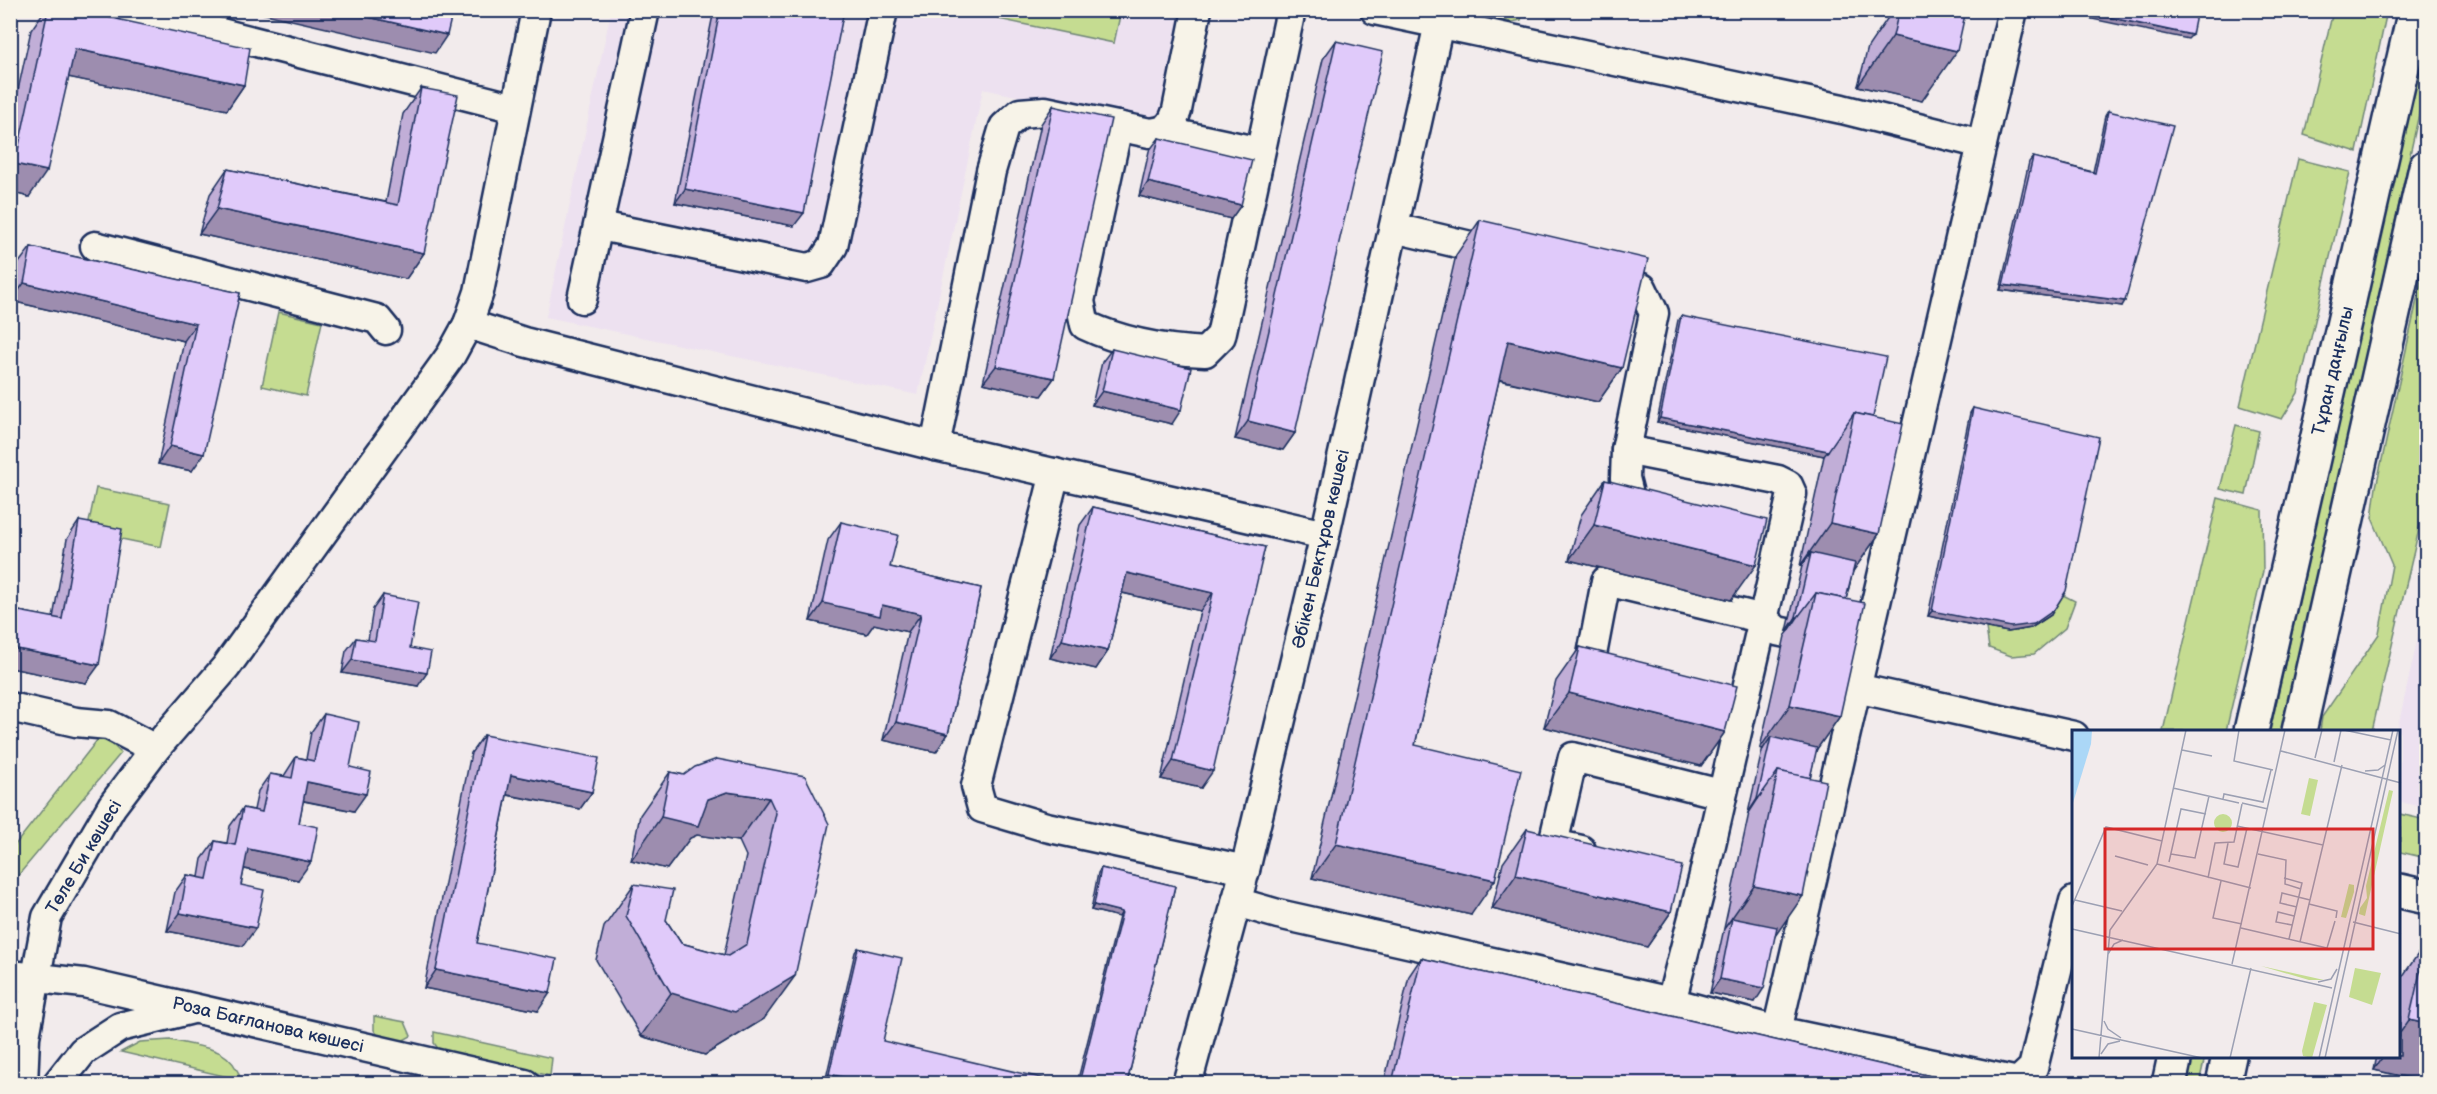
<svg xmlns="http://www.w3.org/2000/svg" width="2437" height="1094" font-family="'Balsamiq Sans',sans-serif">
  <rect width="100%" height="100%" fill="#f2ebec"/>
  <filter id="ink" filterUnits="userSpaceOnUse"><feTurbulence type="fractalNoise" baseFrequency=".0167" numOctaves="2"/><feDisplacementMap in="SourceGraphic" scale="12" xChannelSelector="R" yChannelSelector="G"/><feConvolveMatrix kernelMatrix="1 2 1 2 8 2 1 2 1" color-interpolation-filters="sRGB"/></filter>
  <g filter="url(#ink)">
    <g fill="#ede1f0">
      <path d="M611 11H1182L1158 125 983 89 918 395 546 317Z"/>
      <path d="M2426 601V808L2400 802V731H2397Z"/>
    </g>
    <g fill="#c5dc91" stroke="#708678" stroke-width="1.5">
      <path d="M1000 11V10L1121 11 1114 43 998 19Z"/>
      <path d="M1487 11V10L1524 11 1521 20 1512 22 1486 16Z"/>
      <path d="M2333 11H2387L2357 152 2304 135Z"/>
      <path d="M2426 30V82L2283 731H2270Z"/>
      <path d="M2298 159 2350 172 2298 393 2282 419 2240 406Z"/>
      <path d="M2426 259V499L2372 731H2320L2322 717 2379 634 2392 565 2372 518 2376 487Z"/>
      <path d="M278 312 322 322 306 396 262 386Z"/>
      <path d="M2236 425 2259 431 2246 495 2220 489Z"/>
      <path d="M96 488 170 503 161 547 87 532Z"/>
      <path d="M2218 498 2262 510 2263 571 2226 731H2163Z"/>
      <path d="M2063 595 2075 601 2065 628 2034 654 2011 656 1989 648 1986 628C2019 636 2048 627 2063 595Z"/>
      <path d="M102 734 121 753 11 884V850Z"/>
      <path d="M2400 814 2426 820V858L2400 852Z"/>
      <path d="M374 1016 405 1022 411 1036 402 1041 381 1040 374 1030Z"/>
      <path d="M434 1032 552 1058 550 1076 440 1051 434 1043Z"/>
      <path d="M170 1040C202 1048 231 1045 241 1080L121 1052 140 1042Z"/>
      <path d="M2190 1057H2205L2199 1083 2184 1084Z"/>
    </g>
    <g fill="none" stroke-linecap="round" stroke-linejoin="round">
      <g stroke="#1b2f5e" stroke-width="33">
        <g id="minor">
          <path d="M131 10 515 108"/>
          <path d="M1375 10 1842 109 1982 144 1777 1031"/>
          <path d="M1118 126 1080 301 1085 325C1123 343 1163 350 1205 352L1221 336 1291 10"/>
          <path d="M1162 131 1260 152"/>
          <path d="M1982 144 2013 10"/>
          <path d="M600 226 807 268 821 264 833 246 883 10"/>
          <path d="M1394 228 1500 253"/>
          <path d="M95 246 377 319 386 330"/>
          <path d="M1604 276 1642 288 1654 313 1626 450 1625 478 1632 506 1648 510"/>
          <path d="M582 299 645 10"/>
          <path d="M468 324 524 342 935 446 1325 535"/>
          <path d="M935 446 991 171 1004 127 1020 113 1045 111 1150 133C1167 131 1172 126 1177 110L1197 10"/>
          <path d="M1626 450 1778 480 1788 485 1792 494 1703 879 1671 1002"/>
          <path d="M1055 473 976 786 982 808 1046 827 1245 870"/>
          <path d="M1598 678 1588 676 1606 581 1764 619 1777 631 1824 641"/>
          <path d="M1856 688 2074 736"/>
          <path d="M10 707 76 722 109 725 155 749"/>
          <path d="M1581 850 1553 844 1573 757 1721 794"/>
          <path d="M1236 902 1278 914 1671 1002 1777 1031 2018 1082 2033 1068 2074 901"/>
          <path d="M10 975 84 983 525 1084"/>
          <path d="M23 1084 25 1037 47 917 112 806 155 749 226 667 451 355 468 324 479 292 536 10"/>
          <path d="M57 1084 83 1051 120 1027 189 1010"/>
          <path d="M1187 1084 1245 870 1325 535 1442 10"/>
        </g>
      </g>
      <g stroke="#1b2f5e" stroke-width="38">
        <g id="major">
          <path d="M2251 731 2415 10"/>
          <path d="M2299 731 2426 167"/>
          <path d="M2400 891 2426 897"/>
          <path d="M2169 1084 2175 1056"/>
          <path d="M2223 1084 2229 1056"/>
        </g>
      </g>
      <use href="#minor" stroke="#f7f3e8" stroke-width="28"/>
      <use href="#major" stroke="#f7f3e8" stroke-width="33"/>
    </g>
    <g fill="#c1aed7" stroke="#1b2f5e" stroke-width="1.5">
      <path d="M45 10H75L244 85 227 110 69 77 29 197 10 192V127L31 30Z"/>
      <path d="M714 10H844L794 226 675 203Z"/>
      <path d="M1893 10H1966L1922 101 1858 86 1868 47Z"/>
      <path d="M1336 41 1295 433 1283 450 1235 439 1323 59Z"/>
      <path d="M421 88 424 253 406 279 199 234 210 194 227 169 386 202 403 114Z"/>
      <path d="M1053 106 1054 378 1041 396 983 383 1041 124Z"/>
      <path d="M2108 111 2122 306 2000 290 2029 162 2033 157 2093 172 2105 116Z"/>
      <path d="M1159 138 1241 205 1231 219 1139 196 1149 151Z"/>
      <path d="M1480 220 1622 368 1598 402 1499 380 1415 745 1471 915 1312 878 1456 255Z"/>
      <path d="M31 247 240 293 192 471 158 464 184 341 11 301 18 264Z"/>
      <path d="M1681 316 1873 417 1879 534 1853 571 1846 599 1840 716 1816 750 1775 935 1755 1002 1710 993 1749 813H1748L1762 751 1763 749 1760 748 1785 636 1789 631H1787L1802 566H1800L1824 456 1657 422 1678 320Z"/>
      <path d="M1112 349 1172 424 1092 405 1102 362Z"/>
      <path d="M1973 408 2051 615 2031 628 2008 632 1928 616 1970 413Z"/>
      <path d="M1605 480 1731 600 1569 560 1581 515Z"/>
      <path d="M1093 507 1265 547 1201 788 1161 779 1200 611 1122 593 1108 651 1096 669 1050 658 1080 525Z"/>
      <path d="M79 521 86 683 10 668V623L19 611 53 618 67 539Z"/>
      <path d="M841 522 890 567 981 588 948 734 936 752 883 740 908 632 874 624 867 634 810 621 828 540Z"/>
      <path d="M383 595 410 648 418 686 342 673 346 651 356 638 368 640 373 609Z"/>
      <path d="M1580 647 1725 732 1701 766 1544 727 1556 681Z"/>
      <path d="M324 714 350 767 354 811 303 801 299 823 298 880 244 869 241 885 243 946 167 931 175 892 187 875 199 877 202 859 215 841 227 843 230 826 243 808 254 810 258 791 270 774 284 776 296 757 306 759 311 732Z"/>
      <path d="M484 735 592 792 580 809 507 795 477 943 538 1011 424 988 471 753Z"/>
      <path d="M670 772 684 775 805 776 764 1019 705 1055 641 1036 596 960 604 927 634 884 666 920 681 943 724 955 746 856 739 841 697 835 690 838 667 869 631 860 640 815Z"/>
      <path d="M1527 829 1671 912 1647 947 1492 909 1503 863Z"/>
      <path d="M1101 868 1175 886 1127 1083H1077L1119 917 1091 910 1098 873Z"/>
      <path d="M2427 941V1082L2374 1070 2377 1056H2400V980Z"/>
      <path d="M858 948 883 1041 826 1078 855 952Z"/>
      <path d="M1421 958 1961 1083H1384L1409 976Z"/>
    </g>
    <g fill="#9d8daf" stroke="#1b2f5e" stroke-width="1.5">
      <path d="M248 10H338L447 35 435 53Z"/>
      <path d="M2064 10H2075L2192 35 2188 39 2063 13Z"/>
      <path d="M1893 36 1957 51 1922 101 1858 86Z"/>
      <path d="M75 49 244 85 227 110 58 75Z"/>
      <path d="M15 164 47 171 29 197 10 192V170Z"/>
      <path d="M1148 182 1241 205 1231 219 1139 196Z"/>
      <path d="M685 189 804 213 794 226 675 203Z"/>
      <path d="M217 209 424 253 406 279 199 234Z"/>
      <path d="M24 283 196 324 184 341 11 301Z"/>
      <path d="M2003 285 2125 301 2122 306 2000 290Z"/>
      <path d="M1508 341 1622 368 1598 402 1484 376Z"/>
      <path d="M996 366 1054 378 1041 396 983 383Z"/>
      <path d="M1102 391 1181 410 1172 424 1092 405Z"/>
      <path d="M1660 418 1828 451 1824 456 1657 422Z"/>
      <path d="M1248 421 1295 433 1283 450 1235 439Z"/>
      <path d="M170 446 204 454 192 471 158 464Z"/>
      <path d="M1830 523 1879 534 1849 577 1811 553 1802 566H1800Z"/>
      <path d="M1594 525 1756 565 1731 600 1569 560Z"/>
      <path d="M1127 573 1213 593 1200 611 1114 591Z"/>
      <path d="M823 603 882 605 921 614 908 632 874 624 867 634 810 621Z"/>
      <path d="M2054 610 2051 615 2031 628 2008 632 1928 616 1932 611Z"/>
      <path d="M1796 617H1798L1789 631H1787Z"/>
      <path d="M1062 640 1108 651 1096 669 1050 658Z"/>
      <path d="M12 648 99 665 86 683 10 668V650Z"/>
      <path d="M352 660 427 673 418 686 342 673Z"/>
      <path d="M1569 693 1725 732 1701 766 1544 727Z"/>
      <path d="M1790 705 1840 716 1810 759 1771 737 1763 749 1760 748Z"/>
      <path d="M896 722 948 734 936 752 883 740Z"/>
      <path d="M1173 761 1213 771 1201 788 1161 779Z"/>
      <path d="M511 775 592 792 580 809 498 793Z"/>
      <path d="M307 782 366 794 354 811 295 799Z"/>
      <path d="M727 792 769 798 739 841 697 835 690 838 667 869 631 860 661 817Z"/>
      <path d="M1757 799H1758L1749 813H1748Z"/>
      <path d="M1336 844 1495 880 1471 915 1312 878Z"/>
      <path d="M248 849 311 862 298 880 236 867Z"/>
      <path d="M1516 875 1671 912 1647 947 1492 909Z"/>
      <path d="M1754 886 1803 896 1773 939 1732 918 1724 929Z"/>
      <path d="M1094 905 1122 912 1119 917 1091 910Z"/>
      <path d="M180 913 256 928 243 946 167 931Z"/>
      <path d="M436 970 550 993 538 1011 424 988Z"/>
      <path d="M795 976 764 1019 705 1055 641 1036 671 993Z"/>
      <path d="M1720 979 1764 988 1755 1002 1710 993Z"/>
      <path d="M2409 1020 2427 1024V1082L2374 1070 2383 1056H2400V1033Z"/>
      <path d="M829 1074 869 1083H848L826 1078Z"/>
    </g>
    <g fill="#e0cafa" stroke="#1b2f5e" stroke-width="1.5">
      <path d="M48 10H75L250 48 244 85 75 49 47 171 15 164Z"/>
      <path d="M338 10H453L447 35Z"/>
      <path d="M720 10H844L804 213 685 189Z"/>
      <path d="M1899 10H1966L1957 51 1893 36Z"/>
      <path d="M2075 10H2197L2192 35Z"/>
      <path d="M1336 41 1383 52 1295 433 1248 421Z"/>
      <path d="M421 88 458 95 424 253 217 209 227 169 398 205Z"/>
      <path d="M1053 106 1111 119 1054 378 996 366Z"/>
      <path d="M2108 111 2173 126 2125 301 2003 285 2033 157 2095 173Z"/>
      <path d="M1159 138 1252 160 1241 205 1148 182Z"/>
      <path d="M1480 220 1648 259 1622 368 1508 341 1415 745 1521 770 1495 880 1336 844Z"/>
      <path d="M31 247 240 293 204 454 170 446 196 324 24 283Z"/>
      <path d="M1681 316 1886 357 1873 417 1854 413 1828 451 1660 418Z"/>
      <path d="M1112 349 1191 368 1181 410 1102 391Z"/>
      <path d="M1973 408 2099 437 2066 591 2054 610 2034 624 2011 627 1932 611Z"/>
      <path d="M1854 413 1903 424 1879 534 1830 523Z"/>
      <path d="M1605 480 1767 520 1756 565 1594 525Z"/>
      <path d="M1093 507 1265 547 1213 771 1173 761 1213 593 1127 573 1108 651 1062 640Z"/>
      <path d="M79 521 122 529 99 665 12 648 19 611 62 619Z"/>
      <path d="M841 522 898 535 890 567 981 588 948 734 896 722 921 614 882 605 880 616 823 603Z"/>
      <path d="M1811 553 1855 563 1846 599 1816 593 1798 617H1796Z"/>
      <path d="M1816 593 1865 603 1840 716 1790 705Z"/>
      <path d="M383 595 418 602 410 648 431 652 427 673 352 660 356 638 375 641Z"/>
      <path d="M1580 647 1737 686 1725 732 1569 693Z"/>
      <path d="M324 714 359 722 350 767 371 772 366 794 307 782 299 823 318 827 311 862 248 849 241 885 264 890 256 928 180 913 187 875 207 879 215 841 235 845 243 808 262 812 270 774 292 778 296 757 314 761Z"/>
      <path d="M484 735 599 758 592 792 511 775 477 943 557 959 550 993 436 970Z"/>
      <path d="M1771 737 1817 748 1810 778 1778 771 1758 799H1757Z"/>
      <path d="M717 759 805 776 829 824 795 976 735 1012 671 993 626 916 634 884 673 890 666 920 681 943 728 956 747 944 776 813 769 798 727 792 708 799 698 826 661 817 670 772 684 775 695 767Z"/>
      <path d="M1778 771 1826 781 1803 896 1754 886Z"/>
      <path d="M1527 829 1682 866 1671 912 1516 875Z"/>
      <path d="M1101 868 1175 886 1127 1083H1079L1122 912 1094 905Z"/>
      <path d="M1732 918 1777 927 1764 988 1720 979Z"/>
      <path d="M2427 942V1024L2409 1020Z"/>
      <path d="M858 948 902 958 883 1041 1063 1083H869L829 1074Z"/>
      <path d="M1421 958 1961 1083H1392Z"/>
    </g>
  </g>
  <g text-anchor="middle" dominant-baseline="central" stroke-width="5" stroke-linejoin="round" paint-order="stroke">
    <g font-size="18" fill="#1b2f5e" stroke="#f7f3e8">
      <text transform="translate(2333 371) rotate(-77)">Тұран даңғылы</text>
      <text transform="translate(1321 549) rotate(-77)">Әбікен Бектұров көшесі</text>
      <text transform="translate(84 857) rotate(-59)">Төле Би көшесі</text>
      <text transform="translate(268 1025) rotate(13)">Роза Бағланова көшесі</text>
    </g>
  </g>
  <g transform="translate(2072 730)">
    <rect width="328" height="328" fill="#f2ebec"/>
    <path d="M237 48 246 50 238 86 229 84ZM317 60 321 61 293 186 287 184 288 178 295 168 294 156ZM142 93a9 9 0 1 1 18 0a9 9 0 1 1-18 0ZM277 154 282 155V162L274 188 269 187ZM189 236 252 250H237ZM283 238 309 243 300 275 277 267ZM242 272 255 275 240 328 231 326 230 321Z" fill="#c5dc91"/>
    <path d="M0 0H20L19 14 0 76Z" fill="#abd7f7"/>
    <path fill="none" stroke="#9ca0b3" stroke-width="1.5" d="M167 0 162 31 201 40M272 0 319 10M110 20 140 26M209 21 329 53M243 28 250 0M262 32 269 0M293 41 306 40 313 35M101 58 167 73M151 69 152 64 191 72 199 40M170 73 196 79M165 96 251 115 228 212M156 113 152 134 166 137 175 98M251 115 270 35M99 124 123 128 137 66M186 124 214 130 213 154 229 159M43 126 76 135M97 132 109 79 134 84M85 134 179 158M136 148 143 113 162 112 170 74M212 148 230 153 217 209M149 151 141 188 170 194M3 170 50 181M237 174 265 181 264 188M0 176 34 97 90 111M225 177 208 173 210 163 238 170M281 192 329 204M220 195 204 192 206 182 222 186M169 198 255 218 263 191M0 199 260 258M36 224 42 214 51 210M160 234 213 0M246 252 259 249 265 239M32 291 36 299 49 308M0 299 130 328M29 324 36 314 48 311M27 328 38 200 85 134 114 0M158 328 179 238M247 328 321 0M253 328 326 0"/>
    <path fill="#d62828" fill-opacity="0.15" stroke="#d62828" stroke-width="3" d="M33 99H301V219H33Z"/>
    <rect width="328" height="328" fill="none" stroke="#1b2f5e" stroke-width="3"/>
  </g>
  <rect width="2437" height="1094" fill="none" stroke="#f7f3e8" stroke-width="36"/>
  <rect x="18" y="18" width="2401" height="1058" fill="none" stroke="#1b2f5e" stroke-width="2" filter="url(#ink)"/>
</svg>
